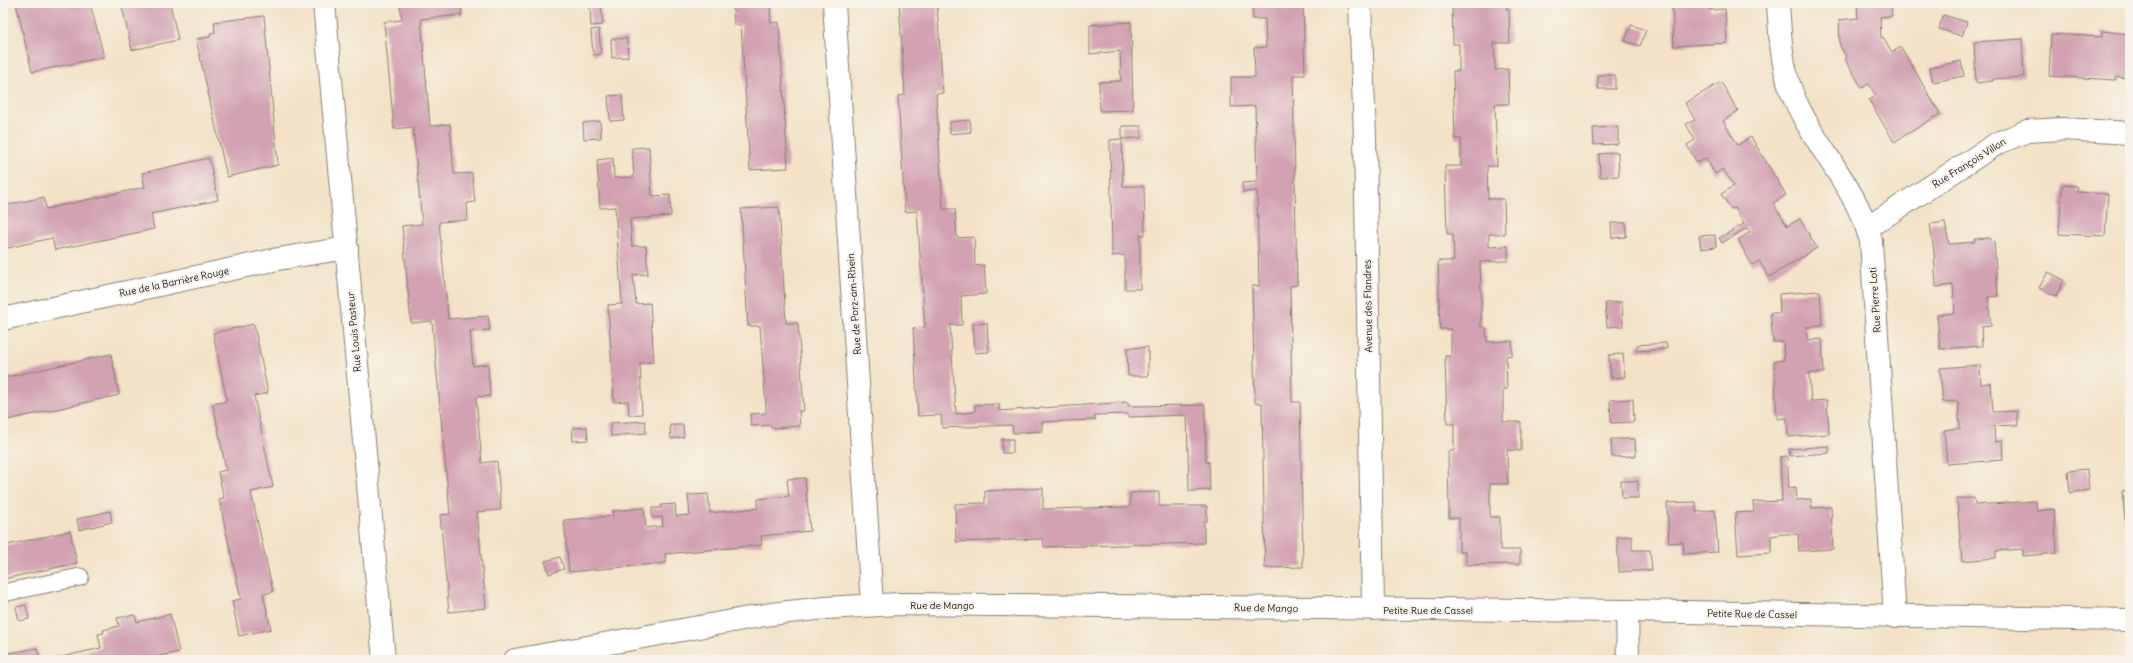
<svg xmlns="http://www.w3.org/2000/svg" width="2133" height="663" font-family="Delius,sans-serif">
  <rect width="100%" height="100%" fill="#f7f3e8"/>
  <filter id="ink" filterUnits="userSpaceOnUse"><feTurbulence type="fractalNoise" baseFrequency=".025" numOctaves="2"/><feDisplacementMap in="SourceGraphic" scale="8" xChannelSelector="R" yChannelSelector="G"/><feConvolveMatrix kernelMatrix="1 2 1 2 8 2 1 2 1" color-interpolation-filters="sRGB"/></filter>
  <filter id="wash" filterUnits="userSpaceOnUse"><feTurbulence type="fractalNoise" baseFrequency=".012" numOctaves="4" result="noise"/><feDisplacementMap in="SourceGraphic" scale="16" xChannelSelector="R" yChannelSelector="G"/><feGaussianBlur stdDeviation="0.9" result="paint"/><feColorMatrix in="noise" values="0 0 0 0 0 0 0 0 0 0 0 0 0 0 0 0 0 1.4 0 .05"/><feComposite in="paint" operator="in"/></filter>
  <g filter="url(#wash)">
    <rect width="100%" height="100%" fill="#f3e2c7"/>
    <g id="blocks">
      <g fill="#d2a1b2">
        <path d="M16 3H90L104 57 32 72Z"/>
        <path d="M121 3H170L178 40 132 50Z"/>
        <path d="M400 3H461L462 15 421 19 430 126 450 124 454 174 472 173 475 202 467 203 468 220 439 222 448 319 488 316 490 330 470 331 473 366 488 364 490 396 476 397 482 463 497 461 501 510 477 512 486 608 449 612 440 515 450 514 432 321 411 323 402 226 422 224 413 127 394 129 384 22 402 20Z"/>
        <path d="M733 3H770L771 23 779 22 788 168 750 170 741 25H734Z"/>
        <path d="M899 3H952V5L937 6 943 93 936 94 943 209H955L957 238 974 237 975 266 984 265 986 294 961 296 962 325H950L956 414 975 412V405L999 404V411L1128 402V406L1205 405 1206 462H1209L1210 490 1189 491 1187 415 1128 417V414L1095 415V420L1042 422V431L1013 433 1012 425 942 428 941 415 918 416 913 328 925 327 917 211 905 212 898 96 905 95Z"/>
        <path d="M1252 3H1303L1305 75H1293L1297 285 1290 286 1292 402H1300L1303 567 1265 568 1262 403H1255L1252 286H1259L1257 191 1243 192 1242 183 1257 182 1255 106 1231 107V77H1255L1254 48 1266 47 1265 19H1253Z"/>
        <path d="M1452 3H1509L1506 9H1509L1510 43H1494L1495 70 1508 69 1509 104H1495L1497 166H1487L1488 199H1504L1505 234H1489V247L1508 246V261L1480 262 1481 294V327H1486L1487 342 1512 341V355L1506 356 1507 389H1503V422H1521V451L1507 450 1508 484H1490V517H1500V550H1520V564L1466 565V552H1459V518H1449L1448 451H1454V424H1447L1445 356H1451V329H1440L1438 261H1454L1453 234H1447L1445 166H1461V139H1455L1453 71H1459V44H1453Z"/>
        <path d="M1672 3H1710V10L1725 9 1727 43 1674 46Z"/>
        <path d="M1841 3H1854V4L1842 5Z"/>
        <path d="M1857 3H1891L1892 16 1880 17 1881 38 1883 37 1892 52 1901 47 1940 114 1894 142 1869 100 1876 96 1869 84 1862 88 1845 59 1847 58 1840 46 1839 20 1858 18Z"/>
        <path d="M601 5 603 25 591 26 590 6Z"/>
        <path d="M1943 15 1967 22 1962 36 1939 29Z"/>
        <path d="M264 16 278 165 227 177 196 39 210 37V33H215L214 22Z"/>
        <path d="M1131 22 1133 110 1100 111 1099 82 1121 81 1120 51 1090 54V25Z"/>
        <path d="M1631 25 1646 30 1640 46 1625 41Z"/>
        <path d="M599 29 601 54 593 55 591 30Z"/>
        <path d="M2102 31 2130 34V78L2116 77V80L2049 76 2051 34 2102 37Z"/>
        <path d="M627 38 628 57 612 58 611 39Z"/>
        <path d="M2022 39 2024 77 1993 79V81L1976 83 1974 42Z"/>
        <path d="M1961 61 1964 76 1933 82 1930 68Z"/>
        <rect x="1598" y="75" width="17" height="14"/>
        <path d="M1721 82 1738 111 1723 121 1738 145 1751 137 1786 195 1773 203 1787 226 1800 219 1817 248 1769 277 1759 261 1752 265 1738 240 1750 232 1747 228 1722 243 1719 238 1744 224 1735 208 1731 209 1721 194 1734 186 1723 169 1715 174 1706 158 1697 163 1687 145 1695 140 1686 124 1695 120 1685 103Z"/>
        <path d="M622 95 624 120 610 121 608 96Z"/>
        <path d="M970 120 971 132 950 134V122Z"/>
        <path d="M600 121 601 138 584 139 583 123Z"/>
        <path d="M1122 126H1141V138L1122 139Z"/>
        <path d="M1618 127V144L1594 145 1593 128Z"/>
        <path d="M1122 139 1123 186H1144L1145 235H1140V289H1125V255L1112 256 1110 140Z"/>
        <path d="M649 147 652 196 670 195 671 216 630 219 632 246H646L648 274 633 275 636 304 650 303 654 362 640 363 642 414 629 415 628 401 614 402 608 305 622 304 615 207 600 208 597 160 613 158 614 178 634 177 632 148Z"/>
        <path d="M1618 152 1619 176 1600 177 1599 154Z"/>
        <path d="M209 158 218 200 151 214 154 229 55 250 52 238 3 249V206L44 197 46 209 145 187 142 173Z"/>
        <path d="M2062 185 2077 186V192L2108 194 2105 236 2059 234Z"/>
        <path d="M779 207 786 323H798L804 411H799L800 426 771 428V425L751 426 750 414 766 413V406L760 326H748L741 209Z"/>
        <path d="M1945 222 1949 244 1975 242 1974 239 1990 238 1994 242 1998 296 1988 297 1991 326 1981 327 1982 346 1940 349 1937 315 1955 313 1953 285 1936 287 1934 252 1930 224Z"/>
        <path d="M1611 223H1626V237L1612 238Z"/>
        <path d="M1715 235 1716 247 1701 249 1699 236Z"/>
        <path d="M2048 272 2064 280 2056 296 2039 288Z"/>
        <path d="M1820 291 1822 326 1806 327 1807 340 1822 339 1824 373H1809L1811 401 1827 400 1829 434 1788 437 1787 418 1777 419 1774 361 1784 360 1783 342H1773L1770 313H1780L1779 294Z"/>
        <path d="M1622 302 1623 326 1607 327 1605 303Z"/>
        <path d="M987 323 989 352 975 353 973 324Z"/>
        <path d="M254 324 268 393 254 396 273 487 251 492 273 592 263 594 271 629 239 636 232 601 241 599 219 499 224 498 218 472 226 470 213 404 227 401 213 333Z"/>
        <path d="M1666 343 1667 349 1637 351V345Z"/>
        <path d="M1148 347V376H1128L1127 348Z"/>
        <path d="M111 354 119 395 3 421V378Z"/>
        <path d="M1623 354 1625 377 1611 378 1609 355Z"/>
        <path d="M1980 365 1981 384 1991 383 1993 412 2017 411 2018 425 1994 426 1995 442 2002 441 2003 460 1947 464 1944 430 1960 428 1958 401 1943 402 1940 368Z"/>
        <path d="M1633 399 1634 422 1611 423 1610 400Z"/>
        <path d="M645 421 646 433 611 436 610 423Z"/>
        <path d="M670 425H683L684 437 671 439Z"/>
        <path d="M587 427 588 440 573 441 572 428Z"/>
        <rect x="1002" y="439" width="11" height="14"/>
        <path d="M1611 439H1635L1636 456 1612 457Z"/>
        <path d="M1829 446V453L1790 456 1789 449Z"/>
        <path d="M1787 456 1789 488 1796 487 1797 500 1811 499 1812 508 1831 507 1833 549 1799 551 1798 534H1784L1771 536V553L1738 555 1735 513 1754 512 1753 502 1782 501 1780 457Z"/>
        <path d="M2087 469 2089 490 2070 493 2068 471Z"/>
        <path d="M805 478 810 531 761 536 762 545 665 554 666 563 569 572 564 520 613 516 612 511 644 508 646 528 663 526 662 517 652 518V508H661V505L675 504 676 516 690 515 688 495 708 494 710 513 758 508V499L789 496 787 479Z"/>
        <path d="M1621 481H1638V498H1622Z"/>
        <path d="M1043 488V509L1130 507V493L1159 492V506H1207V521H1204V543L1044 547 1043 539 956 542 955 504 985 503V491Z"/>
        <path d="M2130 490V546H2128L2122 491Z"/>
        <path d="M1974 498 1975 505 2036 501 2037 511 2054 509 2057 553 2023 556V549L1996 551V558L1962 561 1957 499Z"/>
        <path d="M1696 502V512L1715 510 1718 552 1684 554 1683 542 1669 543 1667 503Z"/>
        <path d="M110 511 112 522 79 530 77 519Z"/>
        <path d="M70 531 77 563 3 579V546Z"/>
        <path d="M1632 536V550H1650L1652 570 1619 572 1617 537Z"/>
        <path d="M560 557 564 569 549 574 545 561Z"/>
        <path d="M26 605 29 619 19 621 16 607Z"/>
        <path d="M170 614 179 652 140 660H48L101 648 98 634 104 633 103 630 119 626 117 618 135 615 137 622Z"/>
        <path d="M37 648 40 660H5L4 654Z"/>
      </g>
    </g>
  </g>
  <g filter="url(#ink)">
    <use href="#blocks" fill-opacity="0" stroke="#887f72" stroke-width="1"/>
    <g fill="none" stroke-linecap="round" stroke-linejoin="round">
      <g stroke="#887f72" stroke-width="19">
        <path id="service" d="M3 593 80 577"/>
      </g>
      <g stroke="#887f72" stroke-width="24">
        <g id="minor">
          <path d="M324 3 384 660"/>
          <path d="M834 3 872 605"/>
          <path d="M1360 3 1365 136 1373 609"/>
          <path d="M1778 3C1780 34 1781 64 1792 93 1813 145 1856 186 1871 241L1895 617"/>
          <path d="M1867 228 1996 144 2027 131 2063 129 2130 133"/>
          <path d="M3 319 278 259 347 248"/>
          <path d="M1627 611 1628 660"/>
          <path d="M515 660 771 614 825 608 900 604 1627 611 2130 620"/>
        </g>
      </g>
      <use href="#service" stroke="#fff" stroke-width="17"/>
      <use href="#minor" stroke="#fff" stroke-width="22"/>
    </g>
  </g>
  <g text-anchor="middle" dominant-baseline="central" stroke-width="4" stroke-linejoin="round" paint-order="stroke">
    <g font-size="10" fill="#1c1c1c" stroke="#f7f3e8">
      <text transform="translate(1969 163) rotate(-32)">Rue François Villon</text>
      <text transform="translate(174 282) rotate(-12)">Rue de la Barrière Rouge</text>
      <text transform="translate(1875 300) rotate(-94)">Rue Pierre Loti</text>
      <text transform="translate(854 304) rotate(-94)">Rue de Porz-am-Rhein</text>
      <text transform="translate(1368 306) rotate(-91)">Avenue des Flandres</text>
      <text transform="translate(354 332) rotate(-95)">Rue Louis Pasteur</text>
      <text x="942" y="605">Rue de Mango</text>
      <text transform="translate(1266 608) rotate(1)">Rue de Mango</text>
      <text x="1428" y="610">Petite Rue de Cassel</text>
      <text transform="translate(1752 614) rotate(1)">Petite Rue de Cassel</text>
    </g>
  </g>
  <rect width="2133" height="663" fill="none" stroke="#f7f3e8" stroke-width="16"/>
</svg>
